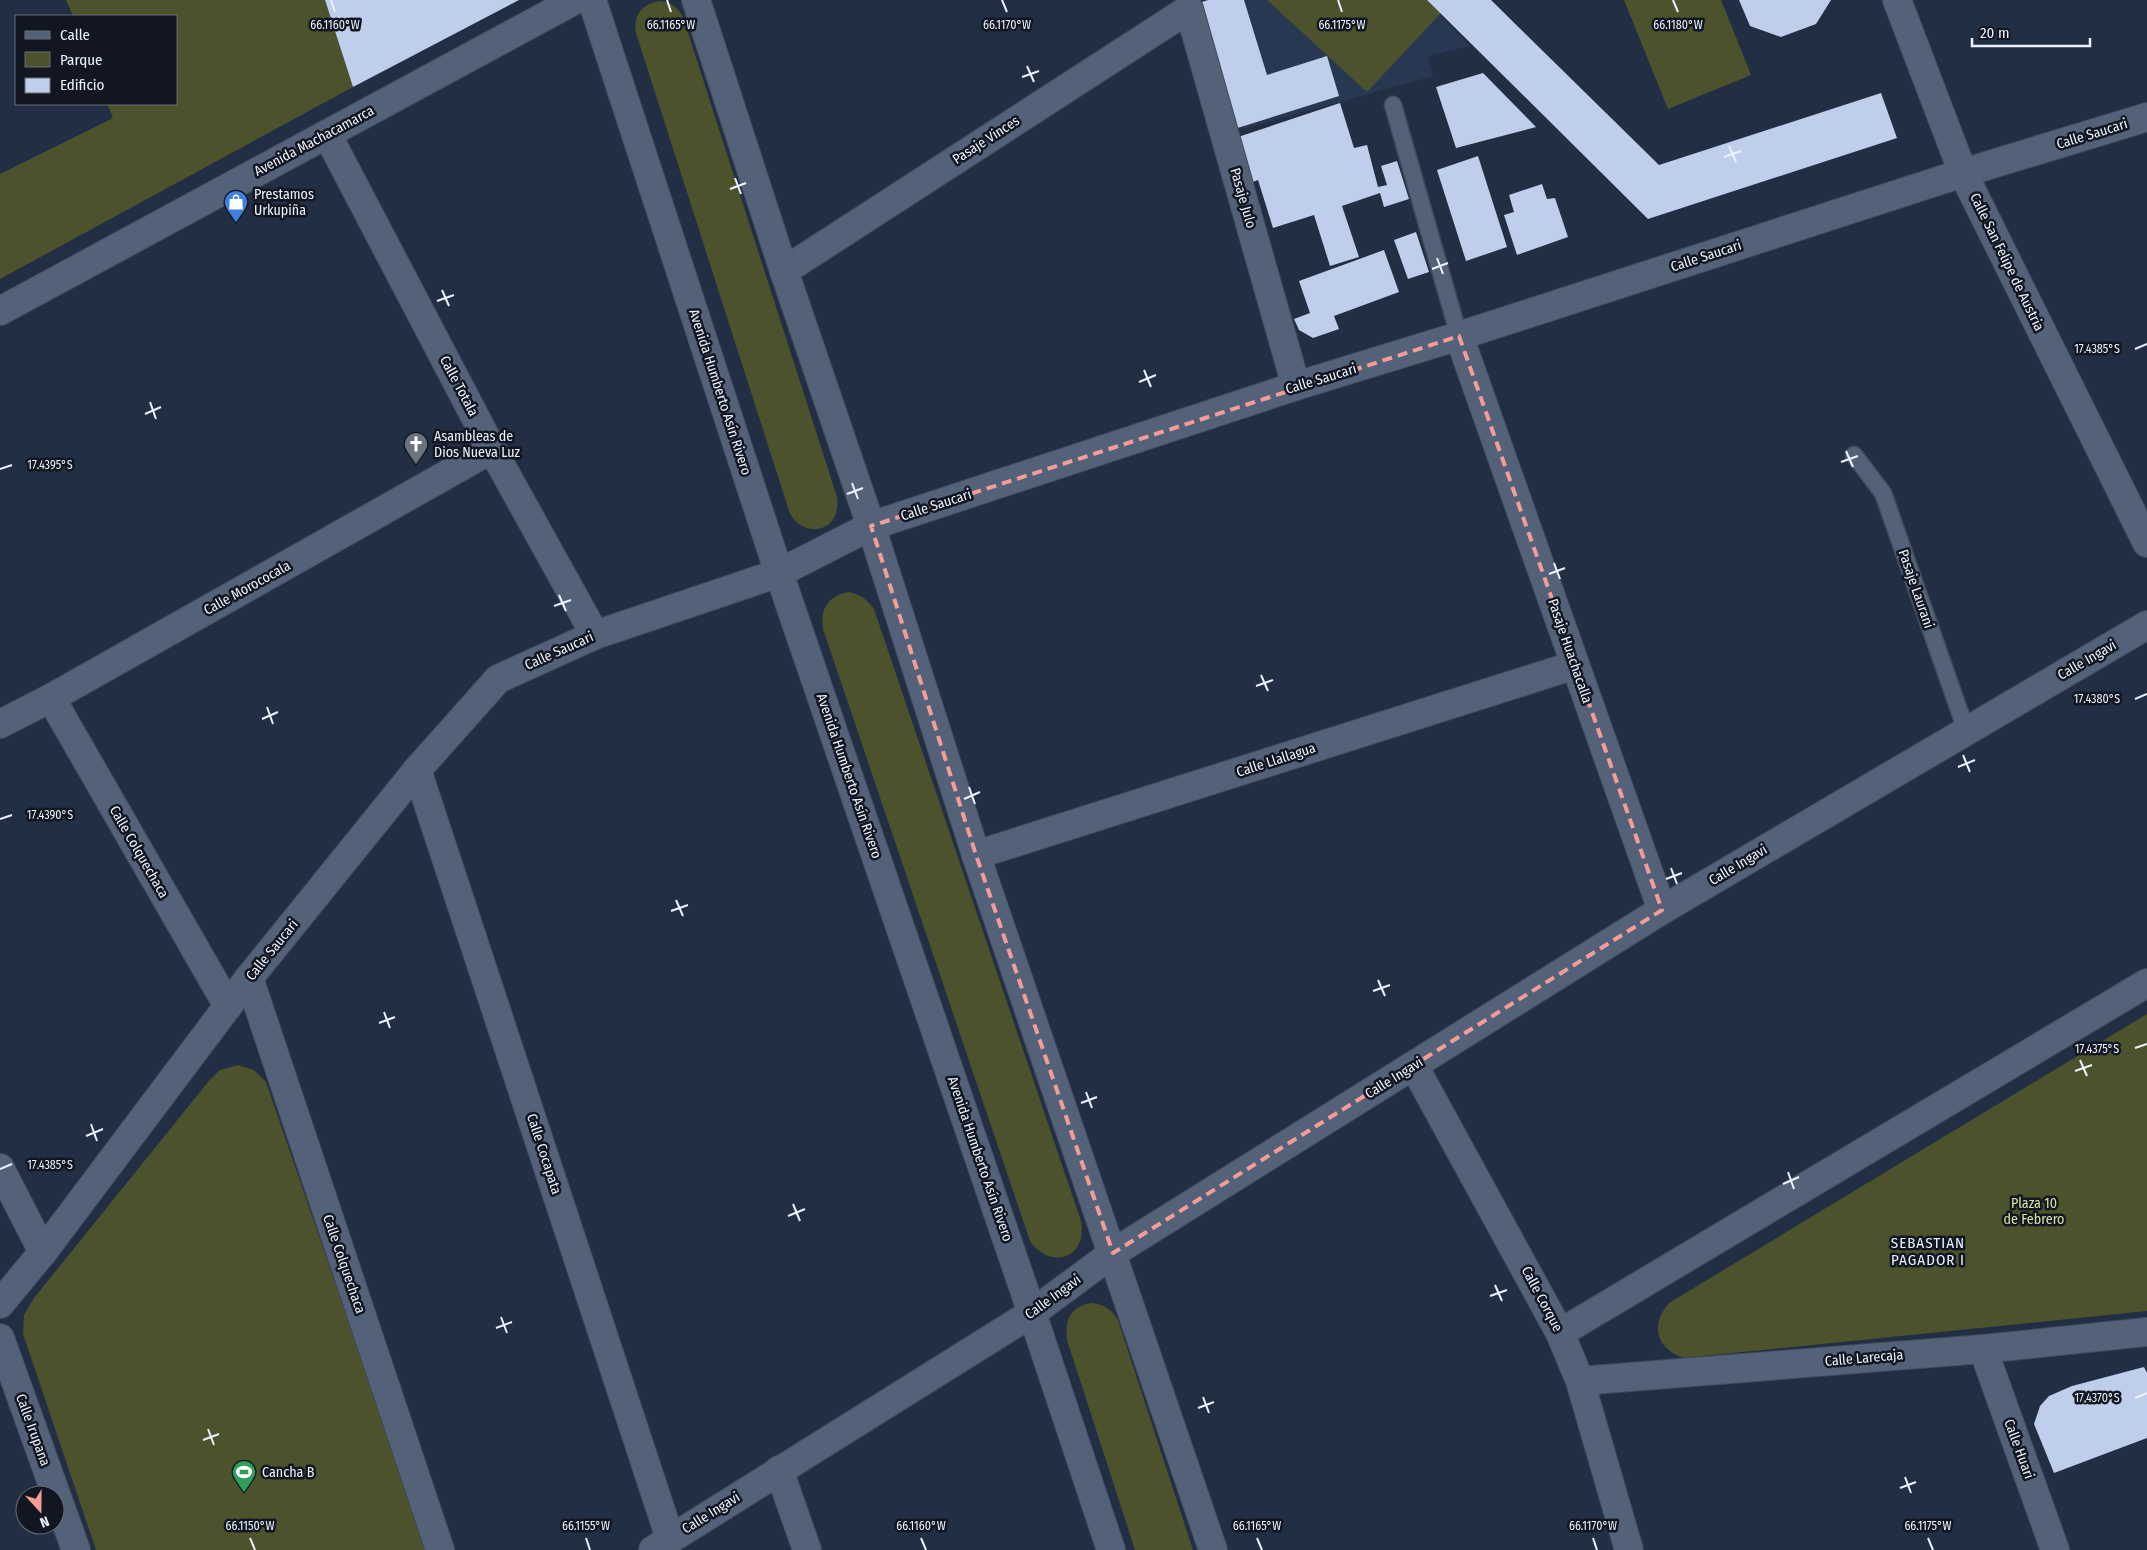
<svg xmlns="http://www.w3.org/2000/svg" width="2147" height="1550" font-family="'Fira Sans Condensed',sans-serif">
  <rect width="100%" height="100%" fill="#222e44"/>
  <path fill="#293852" d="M1205 0H1424L1470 46 1428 56 1433 76 1243 129Z"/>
  <g fill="#4b522c">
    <path d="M66 0H325L353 87 0 279V174L113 118 107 104H176V16H73Z"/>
    <path d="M1267 0H1427L1441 13 1367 92Z"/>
    <path d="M1624 0H1721L1751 75 1668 109Z"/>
    <path d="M661 1C672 3 677 7 683 17L837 497C842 530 807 541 790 514L636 33C633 15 642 3 661 1Z"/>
    <path d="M849 592C861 595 867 599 874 609L1081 1221C1088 1258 1051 1271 1030 1241L823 629C820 608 828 596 849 592Z"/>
    <path d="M2147 1014V1311L1683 1358C1656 1348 1650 1325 1669 1303Z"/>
    <path d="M238 1065 254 1070 266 1082 427 1550H96L23 1334 24 1315 34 1298 208 1082 220 1070Z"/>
    <path d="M1093 1303C1105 1305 1111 1309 1118 1320L1193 1550H1135L1067 1340C1064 1319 1072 1305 1093 1303Z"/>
  </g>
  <g fill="#bfceea">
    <path d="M325 0H519L353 87Z"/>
    <path d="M1208 0H1244L1267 75 1327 56 1339 96 1228 131 1190 6Z"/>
    <path d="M1427 0H1491L1659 165 1881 93 1897 138 1648 219Z"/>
    <path d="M1739 0H1831L1816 24 1781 37 1750 26Z"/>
    <path d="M1483 73 1536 127 1456 148 1436 87Z"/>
    <path d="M1340 103 1354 148 1367 145 1378 187 1387 185 1381 166 1397 161 1409 199 1384 207 1380 193 1342 206 1359 257 1330 266 1314 215 1273 228 1258 180 1250 183 1235 138Z"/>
    <path d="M1478 156 1507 247 1466 261 1437 170Z"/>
    <path d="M1542 184 1547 199 1555 198 1568 237 1517 255 1504 215 1514 212 1509 195Z"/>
    <path d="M1416 232 1429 272 1408 279 1394 240Z"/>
    <path d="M1384 250 1399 292 1334 316 1339 329 1313 338 1299 330 1294 319 1310 313 1299 281Z"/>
    <path d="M2144 1367 2147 1373V1438L2054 1473 2034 1424 2040 1406 2049 1396 2072 1386Z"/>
  </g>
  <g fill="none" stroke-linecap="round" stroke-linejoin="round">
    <g stroke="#414b5c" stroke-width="19">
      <g id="service">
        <path d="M1393 105 1459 336"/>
        <path d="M1854 455 1883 493 1966 730"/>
      </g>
    </g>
    <g stroke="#414b5c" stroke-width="30">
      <g id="minor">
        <path d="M1897 0 1963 173 2147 543"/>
        <path d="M327 134 492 449 595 635"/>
        <path d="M784 271 1189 9 1296 386"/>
        <path d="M1459 336 1662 910"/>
        <path d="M51 698 228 1006"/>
        <path d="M0 724 51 698 492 449"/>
        <path d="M417 770 670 1538"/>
        <path d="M976 855 1575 665"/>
        <path d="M249 978 440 1550"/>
        <path d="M1414 1066 1560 1333"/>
        <path d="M0 1168 43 1252"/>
        <path d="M0 1304 43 1252 249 978 417 770 498 679 595 635 779 573 871 526 1296 386 1459 336 1963 173 2147 117"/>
        <path d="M0 1338 76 1550"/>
        <path d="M1983 1349 2055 1550"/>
        <path d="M779 1470 807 1550"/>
        <path d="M653 1550 1032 1313 1113 1253 1662 910 2147 625"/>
      </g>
    </g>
    <g stroke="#414b5c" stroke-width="30">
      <g id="tertiary">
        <path d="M592 0 779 573 1032 1313 1111 1550"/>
        <path d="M696 0 784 271 871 526 976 855 1213 1550"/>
        <path d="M0 311 575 0"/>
        <path d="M1580 1381 1983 1349 2147 1332"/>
        <path d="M1629 1550 1580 1381 1560 1333 2147 983"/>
      </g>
    </g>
    <use href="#service" stroke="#536179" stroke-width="16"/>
    <use href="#minor" stroke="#536179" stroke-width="28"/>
    <use href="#tertiary" stroke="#536179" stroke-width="28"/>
  </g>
  <path fill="none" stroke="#f59c96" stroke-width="4" stroke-dasharray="10 6" stroke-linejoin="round" d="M1459 336 1662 910 1113 1253 976 855 871 526Z"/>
  <path fill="none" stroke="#ecf2fe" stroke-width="2" d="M331 0 335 12M667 0 671 12M1002 0 1007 12M1338 0 1342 12M1673 0 1678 12M1027 66 1034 82M1022 77 1039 71M1729 146 1736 162M1724 157 1741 151M735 178 741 194M730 189 746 183M1437 258 1443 274M1432 269 1448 263M442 290 449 306M437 301 454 295M2135 349 2147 344M1144 370 1151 387M1139 382 1156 375M150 402 156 419M145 414 161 407M1846 451 1853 467M1841 462 1858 456M0 469 12 465M852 483 858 499M847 494 863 488M1554 563 1560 579M1549 574 1565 568M559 595 566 611M554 606 571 600M1261 675 1268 691M1256 686 1273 680M2135 699 2147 694M267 707 273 724M262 719 278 712M1963 755 1970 772M1958 767 1975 760M969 787 975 804M964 799 980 792M0 819 12 815M1671 868 1677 884M1666 879 1682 873M676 900 683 916M671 911 688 905M1378 980 1385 996M1373 991 1390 985M384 1012 390 1028M379 1023 395 1017M2135 1048 2147 1044M2080 1060 2087 1076M2075 1071 2092 1065M1086 1092 1092 1108M1081 1103 1097 1097M91 1124 97 1141M86 1136 103 1129M0 1169 12 1164M1788 1172 1794 1189M1783 1184 1799 1177M793 1204 800 1221M788 1216 805 1209M1495 1285 1502 1301M1490 1296 1507 1290M501 1317 507 1333M496 1328 512 1322M1203 1397 1209 1413M2135 1398 2147 1393M1198 1408 1214 1402M208 1429 214 1445M203 1440 219 1434M1905 1477 1911 1493M1900 1488 1916 1482M250 1538 255 1550M586 1538 590 1550M921 1538 926 1550M1257 1538 1262 1550M1593 1538 1597 1550M1928 1538 1933 1550"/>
  <defs>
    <g id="shop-pin" transform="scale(1.25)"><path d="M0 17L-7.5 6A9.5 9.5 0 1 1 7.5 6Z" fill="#3f7fe0" stroke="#111620"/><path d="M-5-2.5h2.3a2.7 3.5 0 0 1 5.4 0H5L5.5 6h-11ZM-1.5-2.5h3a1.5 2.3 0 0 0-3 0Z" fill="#fff"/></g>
    <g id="church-pin" transform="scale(1.25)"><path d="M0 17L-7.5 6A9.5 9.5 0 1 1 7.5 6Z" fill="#6b7280" stroke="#111620"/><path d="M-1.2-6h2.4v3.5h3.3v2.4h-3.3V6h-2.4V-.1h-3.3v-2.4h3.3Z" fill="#fff"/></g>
    <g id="stadium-pin" transform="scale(1.25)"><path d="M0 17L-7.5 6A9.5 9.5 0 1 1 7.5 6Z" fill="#2e9e5b" stroke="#111620"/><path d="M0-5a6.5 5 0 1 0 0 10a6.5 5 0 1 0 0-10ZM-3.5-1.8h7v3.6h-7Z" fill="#fff"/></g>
  </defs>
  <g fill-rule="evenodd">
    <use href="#shop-pin" x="236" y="202"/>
    <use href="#church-pin" x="416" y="444"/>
    <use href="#stadium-pin" x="244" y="1472"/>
  </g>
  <g text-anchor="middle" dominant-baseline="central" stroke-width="5" stroke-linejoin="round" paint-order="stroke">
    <g font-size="14" fill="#ecf2fe" stroke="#111620">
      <text transform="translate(2092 134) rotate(-17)">Calle Saucari</text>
      <text transform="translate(986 140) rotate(-33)">Pasaje Vinces</text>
      <text transform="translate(314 141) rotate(-28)">Avenida Machacamarca</text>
      <text transform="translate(1243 198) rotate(74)">Pasaje Julo</text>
      <text transform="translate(1706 256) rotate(-18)">Calle Saucari</text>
      <text transform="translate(2007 262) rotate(64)">Calle San Felipe de Austria</text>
      <text transform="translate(1321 379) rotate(-17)">Calle Saucari</text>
      <text transform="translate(459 386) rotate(62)">Calle Totala</text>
      <text transform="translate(720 392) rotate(72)">Avenida Humberto Asín Rivero</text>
      <text transform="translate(936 505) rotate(-18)">Calle Saucari</text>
      <text transform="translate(247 588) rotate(-29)">Calle Morococala</text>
      <text transform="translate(1916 589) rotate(71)">Pasaje Laurani</text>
      <text transform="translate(559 651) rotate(-24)">Calle Saucari</text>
      <text transform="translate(1570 651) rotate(71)">Pasaje Huachacalla</text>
      <text transform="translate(2087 660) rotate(-30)">Calle Ingavi</text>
      <text transform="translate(1276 760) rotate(-18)">Calle Llallagua</text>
      <text transform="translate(849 776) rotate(71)">Avenida Humberto Asín Rivero</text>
      <text transform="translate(139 852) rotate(60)">Calle Colquechaca</text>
      <text transform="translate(1738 865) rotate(-31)">Calle Ingavi</text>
      <text transform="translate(272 950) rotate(-51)">Calle Saucari</text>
      <text transform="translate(1394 1078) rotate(-32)">Calle Ingavi</text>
      <text transform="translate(544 1154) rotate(72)">Calle Cocapata</text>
      <text transform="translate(980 1159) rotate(71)">Avenida Humberto Asín Rivero</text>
      <text transform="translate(344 1264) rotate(71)">Calle Colquechaca</text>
      <text transform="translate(1053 1297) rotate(-36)">Calle Ingavi</text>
      <text transform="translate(1542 1299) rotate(62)">Calle Corque</text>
      <text transform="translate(1864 1358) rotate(-5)">Calle Larecaja</text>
      <text transform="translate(33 1430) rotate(70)">Calle Irupana</text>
      <text transform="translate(2019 1449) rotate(70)">Calle Huari</text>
      <text transform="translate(711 1513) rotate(-32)">Calle Ingavi</text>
    </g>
    <g font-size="14" fill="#ecf2fe" stroke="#111620" text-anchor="start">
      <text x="254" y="194">Prestamos<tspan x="254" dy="16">Urkupiña</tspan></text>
      <text x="434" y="436">Asambleas de<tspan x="434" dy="16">Dios Nueva Luz</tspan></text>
      <text x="262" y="1472">Cancha B</text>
    </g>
    <g font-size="14" fill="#d7e49f" stroke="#111620">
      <text x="2034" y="1203">Plaza 10<tspan x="2034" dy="16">de Febrero</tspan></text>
    </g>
    <g font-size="15" letter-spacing="1" fill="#ecf2fe" stroke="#111620">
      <text x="1928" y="1243">SEBASTIAN<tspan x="1928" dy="17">PAGADOR I</tspan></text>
    </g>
  </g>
  <g font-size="12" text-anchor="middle" fill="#ecf2fe" stroke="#111620" stroke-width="5" stroke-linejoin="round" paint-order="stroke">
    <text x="335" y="29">66.1160°W</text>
    <text x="671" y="29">66.1165°W</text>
    <text x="1007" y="29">66.1170°W</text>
    <text x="1342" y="29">66.1175°W</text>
    <text x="1678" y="29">66.1180°W</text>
    <text x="2097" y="353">17.4385°S</text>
    <text x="50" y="469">17.4395°S</text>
    <text x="2097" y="703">17.4380°S</text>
    <text x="50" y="819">17.4390°S</text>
    <text x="2097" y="1053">17.4375°S</text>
    <text x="50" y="1169">17.4385°S</text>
    <text x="2097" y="1402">17.4370°S</text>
    <text x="250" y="1530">66.1150°W</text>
    <text x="586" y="1530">66.1155°W</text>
    <text x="921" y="1530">66.1160°W</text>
    <text x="1257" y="1530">66.1165°W</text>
    <text x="1593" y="1530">66.1170°W</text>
    <text x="1928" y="1530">66.1175°W</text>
  </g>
  <rect x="15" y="15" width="162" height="90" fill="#111620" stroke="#696e79"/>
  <rect x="25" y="31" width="25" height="8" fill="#536179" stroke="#696e79"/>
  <text x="60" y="40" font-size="15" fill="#ecf2fe">Calle</text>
  <rect x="25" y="52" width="25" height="15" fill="#4b522c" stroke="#696e79"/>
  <text x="60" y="65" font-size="15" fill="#ecf2fe">Parque</text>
  <rect x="25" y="78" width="25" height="15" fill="#bfceea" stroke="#696e79"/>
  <text x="60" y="90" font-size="15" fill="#ecf2fe">Edificio</text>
  <g transform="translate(40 1510) rotate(159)"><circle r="24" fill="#111620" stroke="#696e79"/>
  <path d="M0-4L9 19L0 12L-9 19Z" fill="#f59c96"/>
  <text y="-8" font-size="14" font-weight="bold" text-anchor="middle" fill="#ecf2fe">N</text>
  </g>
  <path d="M1972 38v8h118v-8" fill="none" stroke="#ecf2fe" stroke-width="2.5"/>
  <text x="1980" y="38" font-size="15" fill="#ecf2fe" stroke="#111620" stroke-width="4" paint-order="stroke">20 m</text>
</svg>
